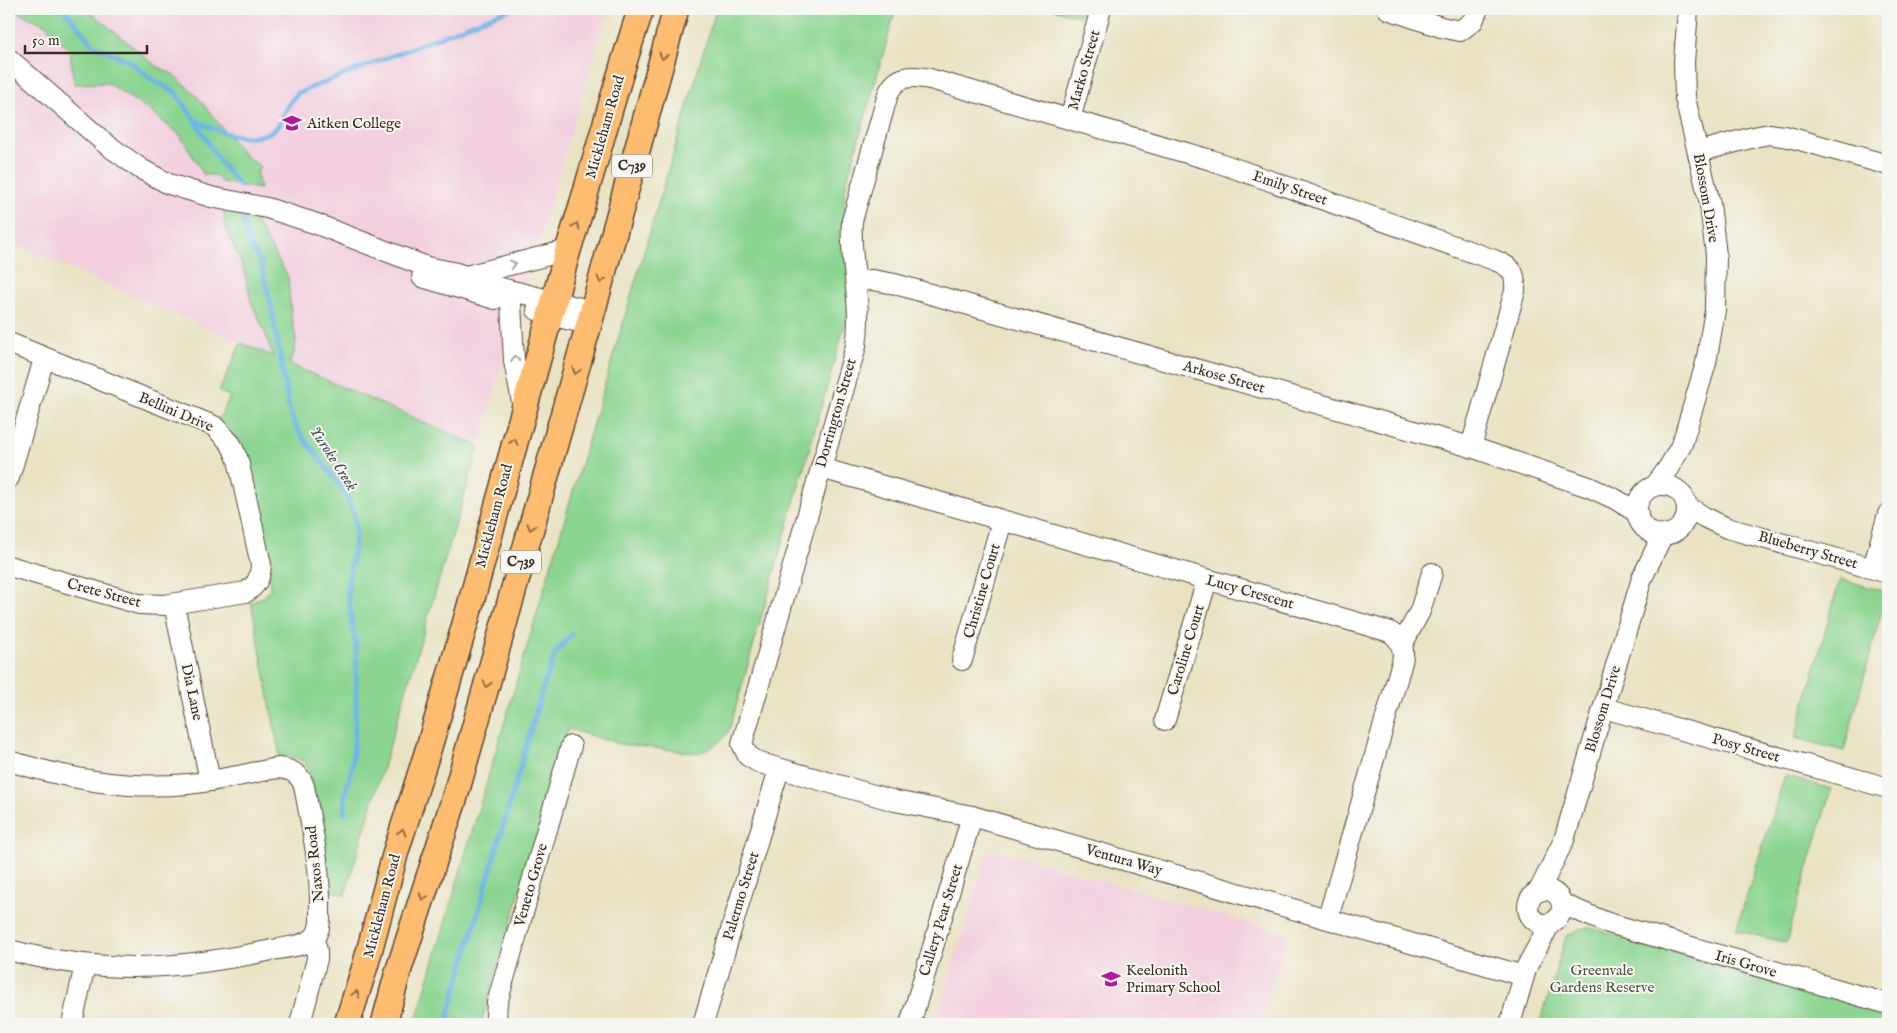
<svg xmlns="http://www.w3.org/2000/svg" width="1897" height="1033" font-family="'IM FELL English',serif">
  <rect width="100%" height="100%" fill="#f6f6f2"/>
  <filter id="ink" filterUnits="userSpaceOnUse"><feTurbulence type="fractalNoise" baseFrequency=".02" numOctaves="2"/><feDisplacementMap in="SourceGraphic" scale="10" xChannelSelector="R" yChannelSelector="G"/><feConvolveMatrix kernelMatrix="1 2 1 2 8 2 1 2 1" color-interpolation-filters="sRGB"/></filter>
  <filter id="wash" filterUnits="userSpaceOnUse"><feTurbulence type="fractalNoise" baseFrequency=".0096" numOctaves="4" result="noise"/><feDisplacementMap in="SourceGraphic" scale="20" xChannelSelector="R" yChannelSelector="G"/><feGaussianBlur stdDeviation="1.12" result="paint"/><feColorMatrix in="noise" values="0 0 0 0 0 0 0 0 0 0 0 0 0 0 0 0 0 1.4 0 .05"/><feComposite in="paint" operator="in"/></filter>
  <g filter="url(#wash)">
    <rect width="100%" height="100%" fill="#e9e3c3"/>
    <g fill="#f3cfdf">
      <path d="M9 9H608L540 237 504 347 503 361 479 446 9 242Z"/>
      <path d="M995 850 1288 934 1260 1024H935L986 856Z"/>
    </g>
    <g fill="#8bd591" stroke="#638058">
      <path d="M11 9H87L155 65 174 75 196 95 244 155 260 166 257 173 260 189 221 182 216 175H204L180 135 150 111 108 83 74 84 70 51 46 25Z"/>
      <path d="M716 9H896L846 184C840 223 848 265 851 303L729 731C720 743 712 749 697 753L620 744 568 729 481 1024H415Z"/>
      <path d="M1052 9H1081L1079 16Z"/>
      <path d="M223 211 254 218 288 277 291 314 296 339 294 353 289 364 479 446 345 895 329 890 326 855 308 768C302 758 293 755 280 757L251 602 265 596 270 589 269 567 247 457 242 446 218 420 230 397 219 391 241 343 273 356 264 330 251 302 244 270 226 229Z"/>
      <path d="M1840 579 1887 592 1844 751 1795 738Z"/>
      <path d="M1785 775 1831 789 1786 943 1736 930Z"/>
      <path d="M1587 927 1888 1012V1024H1540L1566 936Z"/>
    </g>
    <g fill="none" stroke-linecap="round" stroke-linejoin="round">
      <g stroke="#6db5e4" stroke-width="5">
        <path d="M64 9 93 45 129 61 154 81 175 92 191 114 220 162 240 186"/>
        <path d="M195 120C218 132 256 148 278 126 282 122 283 114 286 109 289 103 294 98 298 93L510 9"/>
        <path d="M242 215 249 243 261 263 272 310 290 413C304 449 342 476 353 512 361 539 348 564 348 591 348 612 356 633 356 655 357 691 356 728 352 765 351 775 347 784 345 794 345 800 345 807 344 813"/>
        <path d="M446 1024 542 691 556 652 571 635"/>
      </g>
    </g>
  </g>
  <g filter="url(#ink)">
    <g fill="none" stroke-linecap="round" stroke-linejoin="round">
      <g stroke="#554637" stroke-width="22">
        <g id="minor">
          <path d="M1388 9 1441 27 1460 31 1473 21 1478 9"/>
          <path d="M9 59 106 144 141 169 169 184 211 197 267 208 314 223 427 267 457 273 489 285 592 311"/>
          <path d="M1070 119 1101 9"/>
          <path d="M1698 152 1754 137 1769 134 1789 137 1888 165"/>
          <path d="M466 276 568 250"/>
          <path d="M422 277 495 299"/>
          <path d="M856 281 873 280 895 284 1471 447 1589 487 1615 499 1638 513"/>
          <path d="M511 303 514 361 523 407"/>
          <path d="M537 310 566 319 589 324"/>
          <path d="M9 343 214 426 231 444 238 460 261 565C260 578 257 585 246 592L164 605 139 604 9 566"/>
          <path d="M1471 447 1515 291C1516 272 1512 267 1494 260L1211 160 930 79C912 75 896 75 888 94L852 221C849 262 863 304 856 346L742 744 748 756 760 763 895 801 972 816 1524 976"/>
          <path d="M821 468 1390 632C1401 639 1405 649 1402 662L1328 918"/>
          <path d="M9 478 44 359"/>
          <circle cx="1662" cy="510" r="25"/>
          <path d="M1655 486 1669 467 1682 444 1706 363 1715 310 1716 255 1710 204 1685 98 1684 62 1688 9"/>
          <path d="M1687 506 1704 517 1727 528 1888 573"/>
          <path d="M1873 568 1888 514"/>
          <path d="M174 604 210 781"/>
          <path d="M1402 645 1420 611 1432 573"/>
          <path d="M962 660 1002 521"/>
          <path d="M1604 708 1888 788"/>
          <path d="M1165 720 1207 580"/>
          <path d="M9 761C70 779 125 790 188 784 219 781 249 773 278 768 291 769 300 774 304 786 312 828 321 869 320 911 320 918 321 926 317 933 310 947 286 947 272 950 177 970 104 975 9 950"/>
          <circle cx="1545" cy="907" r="17"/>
          <path d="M1539 891 1564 840 1642 578 1663 534"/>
          <path d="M1562 904 1605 922 1888 1004"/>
          <path d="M72 1024 85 965"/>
          <path d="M300 1024 317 959V951L314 938"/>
          <path d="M499 1024 496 1017 497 1003 571 746"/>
          <path d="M703 1024 779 769"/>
          <path d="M910 1024 972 816"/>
          <path d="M1510 1024 1527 966 1550 924"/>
        </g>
      </g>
      <g stroke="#554637" stroke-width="28">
        <g id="major">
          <path d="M347 1024 366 963 396 851 429 747 465 624 568 250C594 170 614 88 641 9"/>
          <path d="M384 1024 398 972 454 800 589 324 676 9"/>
        </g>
      </g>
      <use href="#minor" stroke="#fff" stroke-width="20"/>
      <use href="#major" stroke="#fdbc70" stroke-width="25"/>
    </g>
    <defs><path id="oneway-chevron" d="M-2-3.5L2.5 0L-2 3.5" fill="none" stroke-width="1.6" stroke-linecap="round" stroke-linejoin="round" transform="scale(1.25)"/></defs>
    <g stroke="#926c43">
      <use href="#oneway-chevron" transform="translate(663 56) rotate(105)"/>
      <use href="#oneway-chevron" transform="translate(576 226) rotate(-72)"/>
      <use href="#oneway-chevron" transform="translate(601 280) rotate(105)"/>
      <use href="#oneway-chevron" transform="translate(576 371) rotate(106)"/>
      <use href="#oneway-chevron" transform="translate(514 442) rotate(-75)"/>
      <use href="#oneway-chevron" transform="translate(531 527) rotate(106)"/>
      <use href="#oneway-chevron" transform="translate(487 684) rotate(106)"/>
      <use href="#oneway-chevron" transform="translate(402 832) rotate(-73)"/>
      <use href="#oneway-chevron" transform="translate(423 897) rotate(108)"/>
      <use href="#oneway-chevron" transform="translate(356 994) rotate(-72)"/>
    </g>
    <g stroke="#a79f9a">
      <use href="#oneway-chevron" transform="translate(513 264) rotate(-15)"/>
      <use href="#oneway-chevron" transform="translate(515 359) rotate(-95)"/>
    </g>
  </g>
  <defs>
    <g id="school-bare" transform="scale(1.5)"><path d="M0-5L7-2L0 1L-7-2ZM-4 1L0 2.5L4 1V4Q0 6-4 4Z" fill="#b5179e" stroke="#f6f6f2" stroke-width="2.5" paint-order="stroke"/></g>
  </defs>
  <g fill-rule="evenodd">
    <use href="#school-bare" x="292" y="123"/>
    <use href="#school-bare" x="1111" y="979"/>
  </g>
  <g text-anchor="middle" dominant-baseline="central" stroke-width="4" stroke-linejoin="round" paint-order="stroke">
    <g fill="#f6f6f2" stroke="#73675e" stroke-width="1">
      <rect x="612" y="154.5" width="40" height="23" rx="4"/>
      <rect x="501" y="550.5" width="40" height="23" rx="4"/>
    </g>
    <g font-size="14" font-weight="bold" fill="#3b2a1e">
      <text x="632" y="166">C739</text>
      <text x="521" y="562">C739</text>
    </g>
    <g font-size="15" fill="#3b2a1e" stroke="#f6f6f2">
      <text transform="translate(1084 70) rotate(-74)">Marko Street</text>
      <text transform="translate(605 127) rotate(-74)">Mickleham Road</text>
      <text transform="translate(1290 188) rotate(19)">Emily Street</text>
      <text transform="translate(1706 198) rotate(80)">Blossom Drive</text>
      <text transform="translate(1224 377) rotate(16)">Arkose Street</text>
      <text transform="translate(176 412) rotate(23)">Bellini Drive</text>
      <text transform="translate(836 413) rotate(-74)">Dorrington Street</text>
      <text transform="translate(494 516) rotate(-75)">Mickleham Road</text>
      <text transform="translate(1808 550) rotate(16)">Blueberry Street</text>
      <text transform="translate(982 591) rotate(-74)">Christine Court</text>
      <text transform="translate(1250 592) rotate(16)">Lucy Crescent</text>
      <text transform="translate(104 593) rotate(15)">Crete Street</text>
      <text transform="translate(1186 650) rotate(-73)">Caroline Court</text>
      <text transform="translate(192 692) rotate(78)">Dia Lane</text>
      <text transform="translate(1603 709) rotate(-73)">Blossom Drive</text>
      <text transform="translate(1746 748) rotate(16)">Posy Street</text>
      <text transform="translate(1124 860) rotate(16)">Ventura Way</text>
      <text transform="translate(315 864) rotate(-96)">Naxos Road</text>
      <text transform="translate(531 885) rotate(-74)">Veneto Grove</text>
      <text transform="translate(741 896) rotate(-73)">Palermo Street</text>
      <text transform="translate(382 906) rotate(-75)">Mickleham Road</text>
      <text transform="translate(941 920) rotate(-73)">Callery Pear Street</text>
      <text transform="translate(1746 964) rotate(16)">Iris Grove</text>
    </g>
    <g font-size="15" fill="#3b2a1e" stroke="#f6f6f2" text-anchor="start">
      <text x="307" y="123">Aitken College</text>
      <text x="1126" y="970">Keelonith<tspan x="1126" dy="17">Primary School</tspan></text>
    </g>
    <g font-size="15" fill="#4f553b" stroke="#f6f6f2">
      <text x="1602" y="970">Greenvale<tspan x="1602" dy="17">Gardens Reserve</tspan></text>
    </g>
    <g font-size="16" font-style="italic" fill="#4a5459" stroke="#f6f6f2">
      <text transform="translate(333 459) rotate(57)">Yuroke Creek</text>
    </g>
  </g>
  <rect width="1897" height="1033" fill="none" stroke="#f6f6f2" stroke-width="30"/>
  <path d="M25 45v8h122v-8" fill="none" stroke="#3b2a1e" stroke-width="2.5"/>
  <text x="32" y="45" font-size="15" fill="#3b2a1e" stroke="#f6f6f2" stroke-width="4" paint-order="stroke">50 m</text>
</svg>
